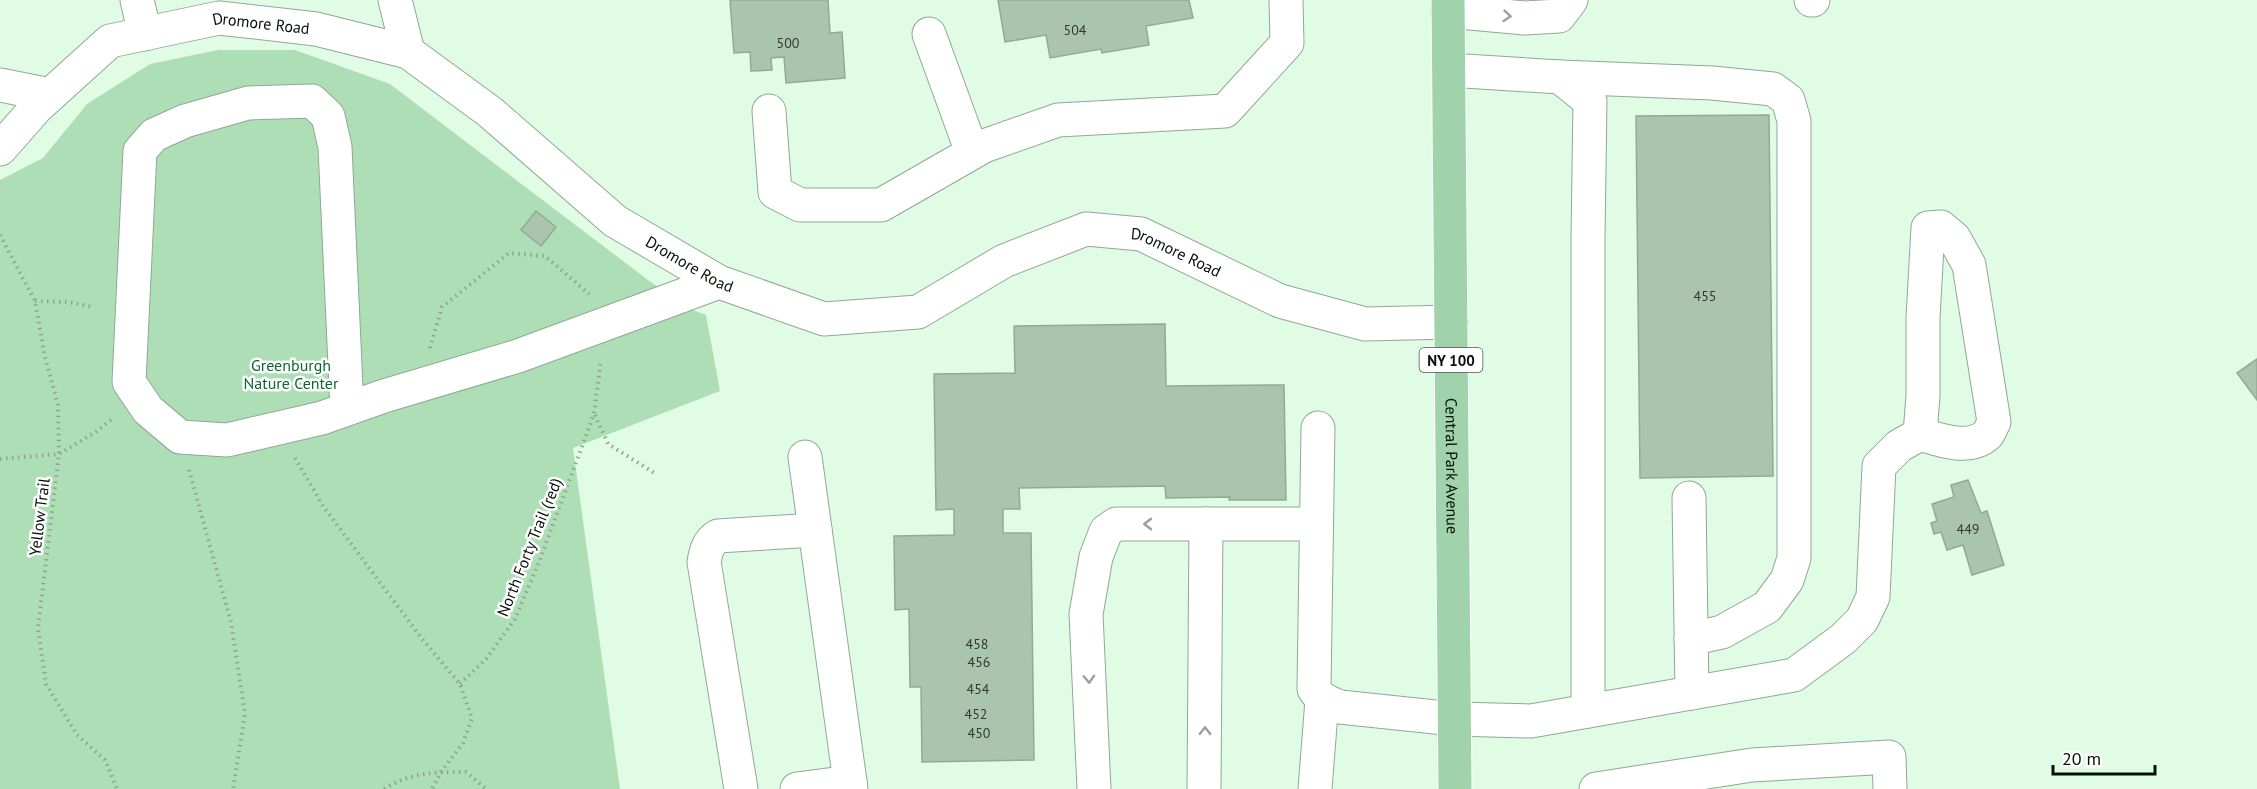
<svg xmlns="http://www.w3.org/2000/svg" width="2257" height="789" font-family="'PT Sans',sans-serif">
  <rect width="100%" height="100%" fill="#e1fce5"/>
  <path fill="#aedeb6" d="M218 50H295L390 84 648 280 693 310 706 315 720 391 573 448 620 789H0V180L43 158 87 104 150 64Z"/>
  <g fill="#aac4ae" stroke="#91aa95" stroke-width="1.5">
    <path d="M730 0H828L830 33 842 32 845 78 786 83 784 57 771 58 772 70 751 71 750 52 734 53Z"/>
    <path d="M998 0H1189L1193 18 1146 26 1149 45 1102 53 1101 49 1050 58 1046 35 1005 42Z"/>
    <path d="M1769 115 1773 476 1640 478 1636 116Z"/>
    <path d="M536 211 556 227 541 246 521 230Z"/>
    <path d="M1165 324 1166 386 1284 385 1286 500H1229L1230 497 1166 498 1165 486 1019 488 1020 509H1003V533H1031L1034 760 922 762 921 687H910L909 609 895 610 894 536 954 535V509L936 510 934 374 1015 373 1014 326Z"/>
    <path d="M2257 359V400L2237 373Z"/>
    <path d="M1968 480 1981 513 1987 511 2004 565 1972 575 1963 545 1947 550 1941 532 1934 534 1931 523 1937 521 1932 504 1954 497 1951 485Z"/>
  </g>
  <g fill="none" stroke-linecap="round" stroke-linejoin="round">
    <g stroke="#90a894" stroke-width="35">
      <g id="minor">
        <path d="M137 0 145 34"/>
        <path d="M395 0 408 52"/>
        <path d="M1811 0H1813"/>
        <path d="M1448 11 1525 18 1559 16 1571 0"/>
        <path d="M929 34 972 152"/>
        <path d="M1449 70 1560 77 1590 101 1588 238V711"/>
        <path d="M1560 77 1712 83 1773 89 1788 100 1794 121V558L1787 580 1767 607 1722 632 1691 639"/>
        <path d="M0 85 50 95"/>
        <path d="M769 111 775 192 800 205H881L984 146 1058 120 1225 111 1287 43 1286 0"/>
        <path id="s1" d="M0 149 37 107 110 41 219 18 316 29 408 52 490 112 615 221 719 282 824 319 918 312 1004 261 1086 229 1141 234 1280 301 1365 324 1451 322"/>
        <path d="M347 409 335 147 328 116 312 101 248 103 185 121 154 135 140 151 129 382 148 410 180 437 227 440 322 418 384 396 518 356 719 282"/>
        <path d="M1318 428 1314 689C1321 700 1328 702 1340 707L1454 719 1531 721 1794 675 1843 639 1862 620 1873 597 1879 466 1899 446 1920 434 1923 396V318L1928 228 1941 227 1954 238 1969 265 1994 422C1992 425 1990 432 1987 435 1969 451 1939 440 1920 434"/>
        <path d="M805 457 851 789"/>
        <path d="M1689 498 1692 693"/>
        <path d="M741 789 704 562C706 551 708 542 718 536L815 530"/>
        <path d="M797 789 850 782"/>
        <path d="M1094 789 1086 614 1096 557 1106 531 1116 524H1316"/>
        <path d="M1204 789 1206 524"/>
        <path d="M1315 789 1322 700"/>
        <path d="M1596 789 1752 765 1889 757 1890 789"/>
      </g>
    </g>
    <g stroke="#fff" stroke-width="35">
      <g id="major">
        <path id="s2" d="M1448 0 1455 789"/>
      </g>
    </g>
    <g stroke="#8fa392" stroke-width="4" stroke-dasharray="1.5 4.5" stroke-linecap="butt">
      <path d="M0 235 35 301 45 357 58 405 59 454 38 628 46 684 77 735 105 760 117 789"/>
      <path d="M35 301 69 302 92 307"/>
      <path d="M430 348 442 307 509 253 545 256 589 294"/>
      <path d="M595 415 608 444 656 474"/>
      <path d="M295 458 323 506 422 639 460 684 472 718 463 743 441 772 432 789"/>
      <path d="M0 459 59 454 97 431 113 418"/>
      <path d="M189 470 231 622 245 714 233 789"/>
      <path d="M460 684 486 659 515 619 539 562 594 414 601 360"/>
      <path d="M384 789C412 772 434 772 466 772L486 789"/>
    </g>
    <use href="#minor" stroke="#fff" stroke-width="33"/>
    <use href="#major" stroke="#a0d2ac" stroke-width="33"/>
  </g>
  <defs><path id="oneway-chevron" d="M-2-3.5L2.5 0L-2 3.5" fill="none" stroke-width="1.6" stroke-linecap="round" stroke-linejoin="round" transform="scale(1.5)"/></defs>
  <g stroke="#9c9f9c">
    <use href="#oneway-chevron" transform="translate(1507 16) rotate(5)"/>
    <use href="#oneway-chevron" transform="translate(1148 524) rotate(180)"/>
    <use href="#oneway-chevron" transform="translate(1089 679) rotate(88)"/>
    <use href="#oneway-chevron" transform="translate(1205 731) rotate(-90)"/>
  </g>
  <g text-anchor="middle" dominant-baseline="central" stroke-width="5" stroke-linejoin="round" paint-order="stroke">
    <g font-size="14" fill="#303c32">
      <text x="1075" y="30">504</text>
      <text x="788" y="43">500</text>
      <text x="1705" y="296">455</text>
      <text x="1968" y="529">449</text>
      <text x="977" y="644">458</text>
      <text x="979" y="662">456</text>
      <text x="978" y="689">454</text>
      <text x="976" y="714">452</text>
      <text x="979" y="733">450</text>
    </g>
    <rect fill="#fff" stroke="#515752" stroke-width="1.5" x="1419.5" y="348" width="63" height="24" rx="4.5"/>
    <g font-size="15" font-weight="bold" fill="#070f08">
      <text x="1451" y="360">NY 100</text>
    </g>
    <g font-size="16" fill="#070f08" stroke="#fff">
      <text stroke="none"><textPath href="#s1" startOffset="308">Dromore Road</textPath></text>
      <text stroke="none"><textPath href="#s1" startOffset="1334">Dromore Road</textPath></text>
      <text stroke="none"><textPath href="#s1" startOffset="812">Dromore Road</textPath></text>
      <text stroke="none"><textPath href="#s2" startOffset="466">Central Park Avenue</textPath></text>
      <text transform="translate(39 517) rotate(-83)">Yellow Trail</text>
      <text transform="translate(529 547) rotate(-68)">North Forty Trail (red)</text>
    </g>
    <g font-size="16" fill="#0a672f" stroke="#fff">
      <text x="291" y="365">Greenburgh<tspan x="291" dy="18">Nature Center</tspan></text>
    </g>
  </g>
  <path d="M2053 765v9h102v-9" fill="none" stroke="#070f08" stroke-width="3"/>
  <text x="2062" y="765" font-size="18" fill="#070f08" stroke="#ffffff" stroke-width="4.5" paint-order="stroke">20 m</text>
</svg>
